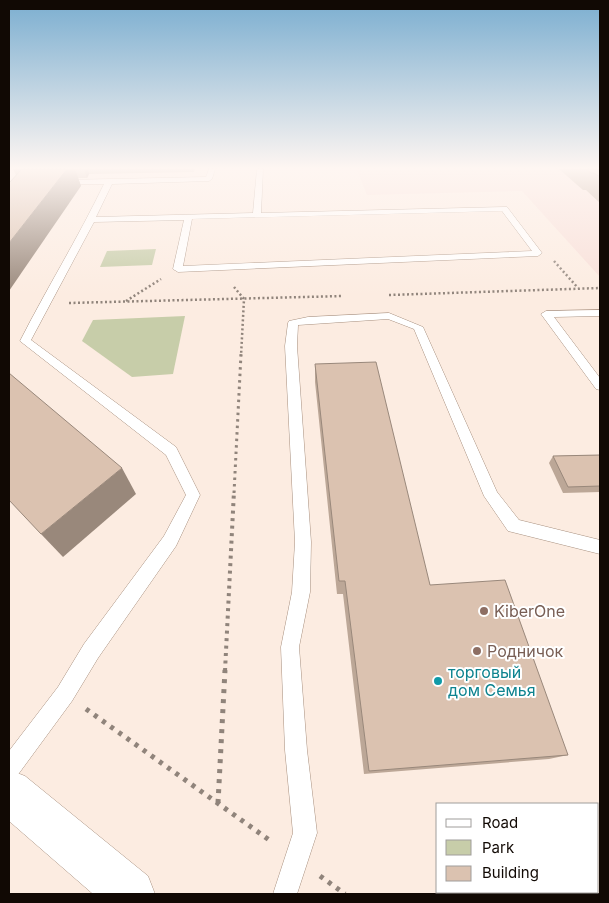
<svg xmlns="http://www.w3.org/2000/svg" width="609" height="903" font-family="Inter,sans-serif">
  <rect width="100%" height="100%" fill="#fcece1"/>
  <path fill="#f8dfd8" d="M424 169H600V277L522 191 367 195 357 170Z"/>
  <g fill="#c7cda9">
    <path d="M156 249 152 265 100 267 107 251Z"/>
    <path d="M185 316 173 374 132 377 82 341 93 320Z"/>
  </g>
  <g fill="none" stroke-linecap="round" stroke-linejoin="round">
    <g stroke="#a8907f" stroke-width="1">
      <g id="lane">
        <path d="M209 169H215L212 179 209 181 112 184 96 217 253 213 257 169H263L261 213 504 207H507L542 253 538 256 178 272 173 269 184 220 94 222 31 340 176 447 200 495 176 546 98 658 72 701 17 776 9 779V751L58 687 84 644 164 536 186 495 166 455 20 341C47 288 78 238 104 184H63L59 182 63 180 206 177ZM502 211 532 251 183 266 192 219Z"/>
        <path d="M600 310V316L554 317 600 378V390L596 389 541 314 546 311Z"/>
        <path d="M389 313 423 327 497 492 519 520 600 540V554L508 531 484 496 414 329 388 319 298 325 297 346 311 542 310 592 299 647 307 750 317 833 297 894H273L293 833 285 750 281 647 292 592 295 542 285 346 288 323 289 321 308 317Z"/>
      </g>
    </g>
    <g stroke="#a8907f" stroke-width="1">
      <path id="street" d="M9 770 25 776 148 876 155 894H93L9 821Z"/>
    </g>
    <g stroke="#90847b" stroke-width="2.5" stroke-dasharray="2 2.5" stroke-linecap="butt">
      <path d="M554 261 578 288"/>
      <path d="M234 287 244 299 241 356"/>
      <path d="M389 295 600 288"/>
      <path d="M126 301 161 279"/>
      <path d="M69 303 343 296"/>
    </g>
    <path stroke="#90847b" stroke-width="3" stroke-dasharray="2.5 4" stroke-linecap="butt" d="M234 493 241 354"/>
    <path stroke="#90847b" stroke-width="4" stroke-dasharray="3 4.5" stroke-linecap="butt" d="M225 671 234 491"/>
    <g stroke="#90847b" stroke-width="5" stroke-dasharray="4 6" stroke-linecap="butt">
      <path d="M86 709 272 842"/>
      <path d="M218 803 225 670"/>
      <path d="M320 876 345 894"/>
    </g>
    <use href="#lane" fill="#fff" fill-rule="evenodd"/>
    <use href="#street" fill="#fff" fill-rule="evenodd"/>
  </g>
  <g fill="#bca797">
    <path d="M13 169H195L194 172 89 174 87 178H78L81 186 16 175Z"/>
    <path d="M559 169H600V203L586 190H583Z"/>
    <path d="M315 364 430 585 568 755 549 759 364 774 343 594H337L315 382Z"/>
    <path d="M600 455V492L563 493 549 463 553 456Z"/>
  </g>
  <g fill="#99887b">
    <path d="M67 169H75L81 186 9 291V243Z"/>
    <path d="M84 169H88L89 174 87 178Z"/>
    <path d="M122 468 136 494 63 557 41 534Z"/>
  </g>
  <g fill="#dbc2b0" stroke="#99887b">
    <path d="M22 169H67L9 243V183Z"/>
    <path d="M586 169H600V177L594 173H591Z"/>
    <path d="M376 362 430 585 505 580 568 755 369 771 345 581H339L315 364Z"/>
    <path d="M9 373 122 468 41 534 9 500Z"/>
    <path d="M600 455V486L568 487 553 456Z"/>
  </g>
  <linearGradient id="sky" x2="0" y2="1"><stop stop-color="#7baed0"/><stop offset="0.57" stop-color="#fef6f2"/><stop offset="1" stop-color="#fef6f2" stop-opacity="0"/></linearGradient>
  <rect width="609" height="295" fill="url(#sky)"/>
  <g fill="#8d6e63" stroke="#fff" stroke-width="2">
    <circle cx="484" cy="611" r="5"/>
    <circle cx="477" cy="651" r="5"/>
  </g>
  <circle fill="#0f9aa8" stroke="#fff" stroke-width="2" cx="438" cy="681" r="5"/>
  <g text-anchor="middle" dominant-baseline="central" stroke-width="4" stroke-linejoin="round" paint-order="stroke">
    <g font-size="16" fill="#785e54" stroke="#fff" text-anchor="start">
      <text x="494" y="611">KiberOne</text>
      <text x="487" y="651">Родничок</text>
    </g>
    <g font-size="16" fill="#0d838f" stroke="#fff" text-anchor="start">
      <text x="448" y="672">торговый<tspan x="448" dy="18">дом Семья</tspan></text>
    </g>
  </g>
  <rect width="609" height="903" fill="none" stroke="#110904" stroke-width="20"/>
  <rect x="436" y="803" width="162" height="90" fill="#ffffff" stroke="#a09d9b"/>
  <rect x="446" y="819" width="25" height="8" fill="#ffffff" stroke="#a09d9b"/>
  <text x="482" y="828" font-size="15" fill="#110904">Road</text>
  <rect x="446" y="840" width="25" height="15" fill="#c7cda9" stroke="#a09d9b"/>
  <text x="482" y="853" font-size="15" fill="#110904">Park</text>
  <rect x="446" y="866" width="25" height="15" fill="#dbc2b0" stroke="#a09d9b"/>
  <text x="482" y="878" font-size="15" fill="#110904">Building</text>
</svg>
